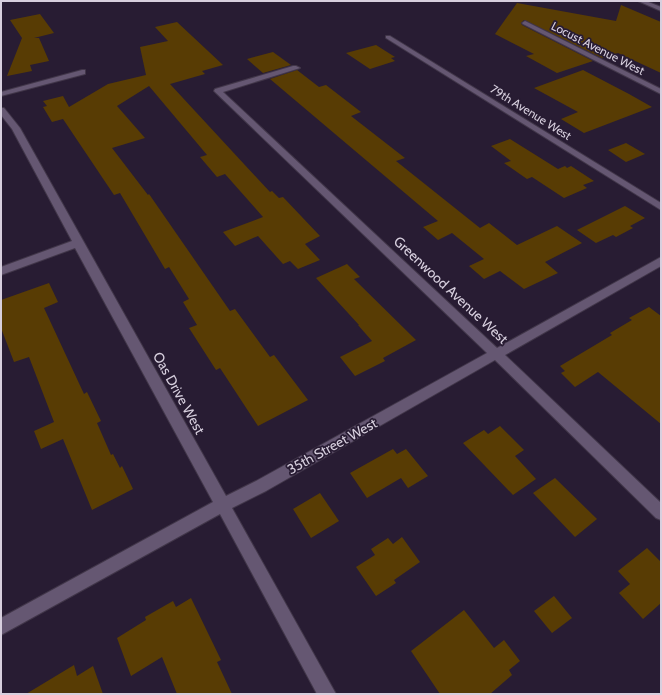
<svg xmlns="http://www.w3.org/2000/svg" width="662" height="695" font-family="Cabin,sans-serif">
  <rect width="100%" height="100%" fill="#281c33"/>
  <g fill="#583c04">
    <path d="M517 3 616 21 621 5 661 22V73L618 53 602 58 524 20 521 23 522 25 593 61 557 73 526 56 534 54 495 34Z"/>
    <path d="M40 14 54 33 34 38H39L49 61 30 65 32 71 7 76 22 38 10 20Z"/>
    <path d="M177 22 223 65 202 71 205 74 170 84 270 192 272 191 279 198 283 197 320 236 305 244 320 260 298 269 290 261 283 264 258 236 235 246 223 232 263 217 225 174 217 177 200 157 207 155 149 86 117 106 145 138 112 148 148 195 149 194 230 311 235 309 270 357 274 355 308 400 258 426 220 368 216 370 189 328 197 325 183 302 189 299 169 267 165 269 120 193 114 195 63 119 52 122 43 107 47 106 43 101 63 96 69 107 108 84 146 75 140 47 168 41 155 27Z"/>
    <path d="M376 45 395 57 391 58 395 61 370 69 346 53Z"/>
    <path d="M273 52 291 65 263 73 247 59Z"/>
    <path d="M297 70 319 87 326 85 361 112 351 116 405 158 396 161 480 228 489 223 517 245 557 226 582 243 545 262 558 273 524 289 500 271 484 279 469 266 484 259 452 233 438 240 423 227 438 221 270 79Z"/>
    <path d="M583 70 629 94 652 107 584 133 561 119 578 112 534 88Z"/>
    <path d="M510 139 558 169 565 166 567 168 571 166 594 181 583 185 587 188 564 198 532 177 527 179 504 163 511 161 491 146Z"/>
    <path d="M626 143 645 154 626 162 608 150Z"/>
    <path d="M625 206 645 218 630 226 633 228 616 237 613 235 596 243 577 230Z"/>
    <path d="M347 264 360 277 354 279 416 340 383 358 385 361 355 376 340 357 372 341 358 325H359L316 278Z"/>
    <path d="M49 283 58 302 44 308 84 394 87 392 101 421 97 423 111 455 113 454 120 468 122 466 133 489 92 510 63 439 41 449 34 431 54 422 29 357 14 362 1 328V300Z"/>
    <path d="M649 307 661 316V424L598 372 575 387 561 373 565 371 560 366 612 335 610 333 632 320 629 318Z"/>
    <path d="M500 426 524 450 515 456 536 479 513 495 463 443 484 430 488 434Z"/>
    <path d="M393 449 397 454 406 449 428 476 408 488 401 478 367 498 350 473Z"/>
    <path d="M555 478 597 519 575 537 533 493Z"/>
    <path d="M320 493 339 521 311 538 293 509Z"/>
    <path d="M402 537 420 562 394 580 396 583 376 596 356 567 375 555 371 549 388 538 393 544Z"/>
    <path d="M647 548 661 562V603L643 619 619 593 630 584 618 571Z"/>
    <path d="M554 596 572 618 552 633 534 611Z"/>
    <path d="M191 598 221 660 217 662 232 694H177L162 657 131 676 117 638 146 620 145 617 173 601 176 607Z"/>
    <path d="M464 610 494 648 504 640 520 661 509 670 512 675 490 694H440L411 651Z"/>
    <path d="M74 665 77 676 93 666 103 694H26Z"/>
  </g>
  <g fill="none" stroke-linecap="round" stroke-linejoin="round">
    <g stroke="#413649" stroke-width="2">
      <g id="minor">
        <path d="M638 1H646L661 7V11Z"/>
        <path d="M525 21 661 89V94L523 24 522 23Z"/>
        <path d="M386 36H390L661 203V210L386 38Z"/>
        <path d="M293 66H296L300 68 223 92 497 348 661 257V266L505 355 661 503V520L656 518 495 360 266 491 232 508 336 694H317L220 514 1 635V618L213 502 75 248 1 275V267L72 241 12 129 1 115V108H4L20 128 226 496 256 481 487 353 214 91 215 89Z"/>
        <path d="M82 70H85V74L1 96V92Z"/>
      </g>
    </g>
    <use href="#minor" fill="#655772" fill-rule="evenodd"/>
  </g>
  <g text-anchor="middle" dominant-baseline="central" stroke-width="3.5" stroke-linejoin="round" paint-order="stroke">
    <g font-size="12" fill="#d7cfde" stroke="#281c33">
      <text transform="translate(598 48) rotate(27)">Locust Avenue West</text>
      <text transform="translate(531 112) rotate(32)">79th Avenue West</text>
    </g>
    <g font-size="14" fill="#d7cfde" stroke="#281c33">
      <text transform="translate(451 290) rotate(43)">Greenwood Avenue West</text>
      <text transform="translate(179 393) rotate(61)">Oas Drive West</text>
      <text transform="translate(332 446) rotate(-29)">35th Street West</text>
    </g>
  </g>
  <rect width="662" height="695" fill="none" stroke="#d7cfde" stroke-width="4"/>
</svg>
